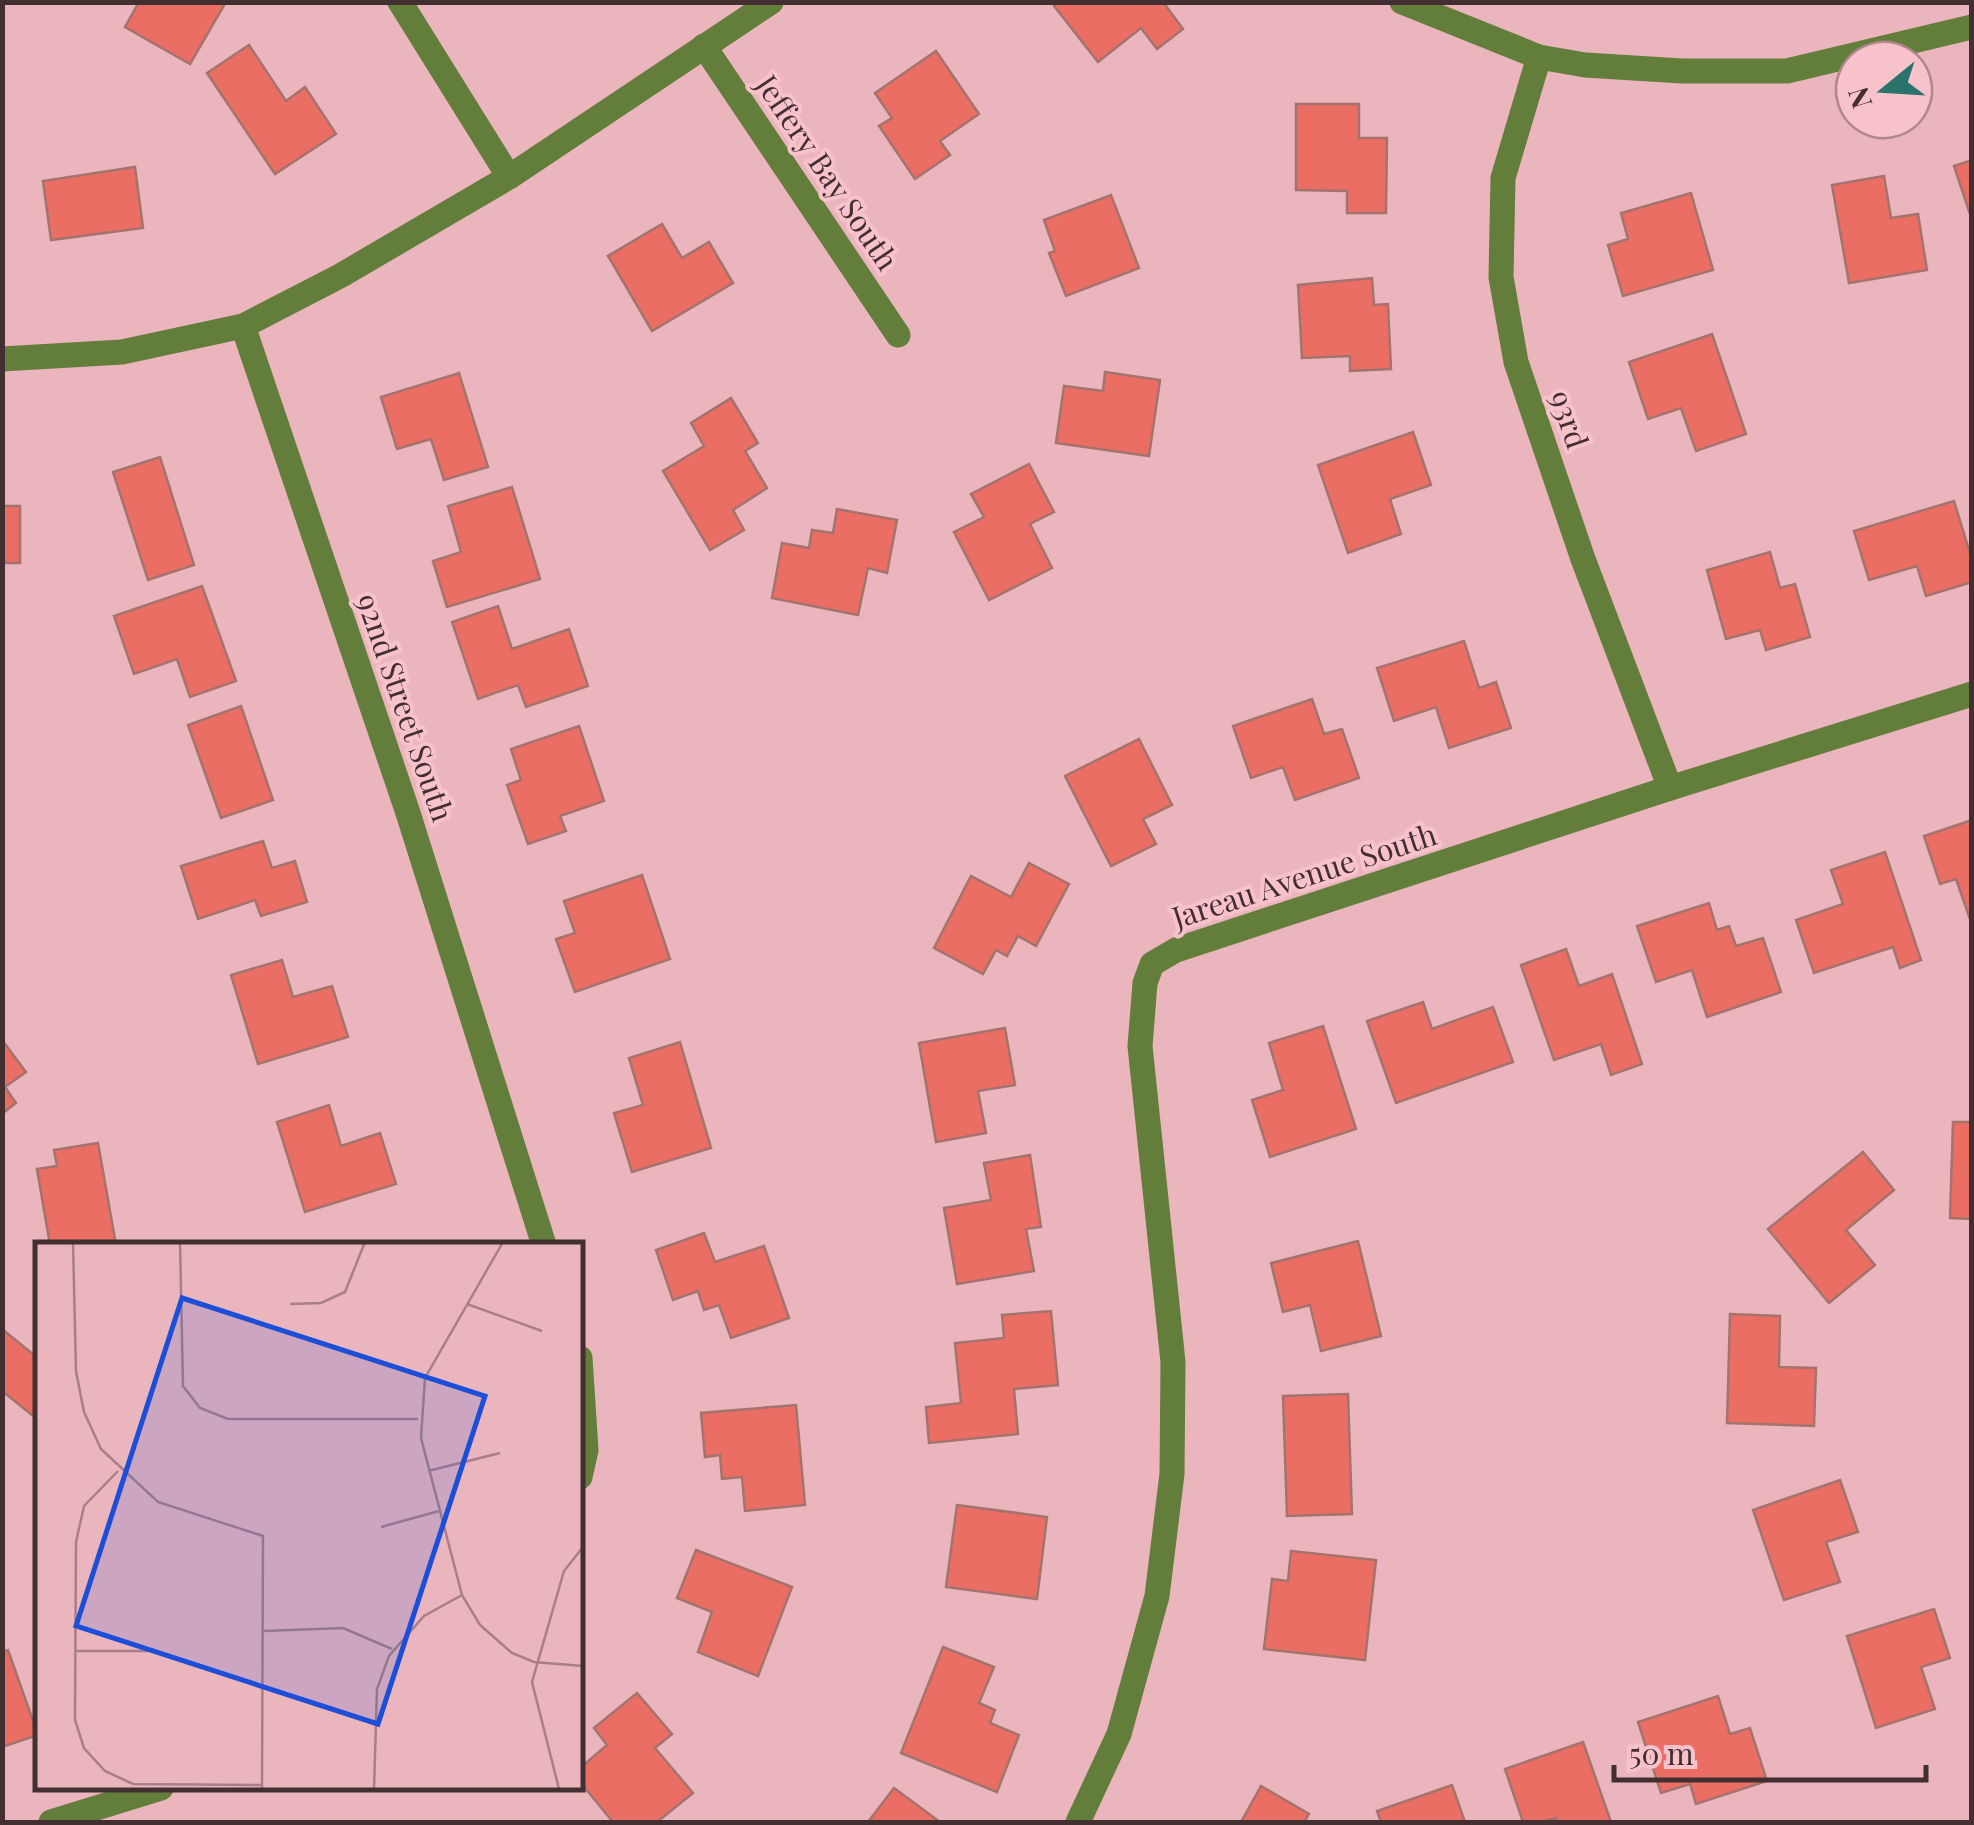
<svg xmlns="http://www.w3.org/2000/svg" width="1974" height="1825" font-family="'Playfair Display',serif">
  <rect width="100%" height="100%" fill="#ebb5be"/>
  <g fill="#eb6e64" stroke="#a5736d" stroke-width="2.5">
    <path d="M139 2H226L190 64 125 27Z"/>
    <path d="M1059 2H1163L1183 29 1157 49 1141 28 1098 62 1054 6Z"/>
    <path d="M249 45 286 101 305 87 336 134 275 174 207 73Z"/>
    <path d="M936 51 979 114 940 141 950 155 915 179 879 126 892 118 875 93Z"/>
    <path d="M1296 104H1359V138H1387L1386 213H1347V191L1296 190Z"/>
    <path d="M1972 160V220L1954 166Z"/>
    <path d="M135 167 143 228 51 240 43 181Z"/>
    <path d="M1884 176 1891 218 1918 214 1927 270 1849 283 1832 185Z"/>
    <path d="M1691 193 1713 270 1623 296 1608 245 1628 239 1621 213Z"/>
    <path d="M1111 195 1139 268 1066 296 1049 253 1055 251 1044 220Z"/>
    <path d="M662 224 682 258 709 242 733 283 652 331 608 256Z"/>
    <path d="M1372 278 1374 305 1388 304 1391 369 1350 371V356L1302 358 1298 285Z"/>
    <path d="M1712 334 1746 434 1696 451 1681 408 1648 419 1629 362Z"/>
    <path d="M1105 372 1160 380 1149 456 1056 443 1064 386 1103 391Z"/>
    <path d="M459 373 488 467 444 480 431 439 397 449 381 397Z"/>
    <path d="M731 398 758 443 745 451 767 488 733 510 744 530 710 550 663 471 704 446 691 423Z"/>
    <path d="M1413 432 1431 485 1390 499 1401 534 1348 553 1318 465Z"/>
    <path d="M160 457 194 565 148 580 113 472Z"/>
    <path d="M1029 464 1054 512 1030 524 1052 568 989 600 954 532 984 517 971 494Z"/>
    <path d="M512 487 540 579 447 607 433 561 461 552 448 506Z"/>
    <path d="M1954 501 1972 560V582L1926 596 1917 566 1869 580 1854 531Z"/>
    <rect x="2" y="506" width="18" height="57"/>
    <path d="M837 509 897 520 887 573 868 568 858 615 772 598 782 543 809 548 812 530 833 533Z"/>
    <path d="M1770 552 1780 588 1795 584 1810 637 1766 650 1760 630 1726 639 1707 570Z"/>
    <path d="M202 586 236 681 190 697 177 659 134 674 114 616Z"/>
    <path d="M498 606 512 649 569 629 588 686 526 707 518 685 478 699 452 622Z"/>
    <path d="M1464 641 1479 688 1496 682 1511 728 1449 748 1436 707 1394 721 1377 668Z"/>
    <path d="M1312 699 1324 734 1342 729 1359 778 1295 800 1283 767 1251 778 1233 726Z"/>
    <path d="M241 706 273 800 221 818 188 725Z"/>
    <path d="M579 726 604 801 560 816 566 831 528 844 507 785 521 780 511 749Z"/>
    <path d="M1139 739 1172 805 1143 819 1156 844 1111 866 1065 776Z"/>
    <path d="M1972 820V925L1956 879 1940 884 1924 836Z"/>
    <path d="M263 841 272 868 295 861 307 902 261 916 255 900 198 919 181 866Z"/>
    <path d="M1885 852 1921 960 1900 968 1893 947 1814 973 1796 920 1843 904 1831 870Z"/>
    <path d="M1029 863 1069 884 1036 946 1018 936 1007 956 996 950 983 974 934 948 971 876 1011 897Z"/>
    <path d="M642 875 670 959 575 992 556 939 575 933 564 901Z"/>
    <path d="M1709 903 1717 930 1729 926 1736 946 1763 938 1781 992 1707 1017 1692 970 1656 982 1637 926Z"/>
    <path d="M1566 949 1579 986 1612 974 1642 1064 1611 1075 1601 1044 1554 1060 1521 965Z"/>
    <path d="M282 960 293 997 332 986 348 1037 258 1064 231 975Z"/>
    <path d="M1423 1002 1432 1029 1493 1007 1513 1062 1396 1103 1367 1021Z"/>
    <path d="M1323 1026 1356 1129 1270 1157 1252 1100 1283 1090 1269 1043Z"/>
    <path d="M1005 1028 1015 1085 978 1091 986 1133 936 1142 919 1043Z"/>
    <path d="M2 1040 26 1072 5 1087 16 1103 2 1114Z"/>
    <path d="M680 1042 711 1148 632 1172 614 1113 643 1105 629 1058Z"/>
    <path d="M329 1105 341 1146 380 1133 396 1184 305 1212 277 1122Z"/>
    <path d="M1953 1122H1972V1219L1950 1218Z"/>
    <path d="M98 1143 116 1245H50L37 1169 57 1166 54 1150Z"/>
    <path d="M1863 1152 1894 1190 1846 1230 1875 1265 1829 1303 1768 1229Z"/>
    <path d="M1030 1155 1041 1227 1026 1229 1034 1271 957 1284 944 1208 991 1200 984 1163Z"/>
    <path d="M704 1233 715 1262 764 1246 789 1318 731 1338 719 1305 704 1310 698 1291 673 1300 656 1250Z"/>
    <path d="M1358 1241 1381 1336 1321 1351 1310 1305 1283 1312 1271 1263Z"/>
    <path d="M1051 1311 1058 1385 1014 1389 1018 1434 929 1443 926 1407 961 1403 955 1343 1004 1338 1002 1315Z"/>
    <path d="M1730 1314 1780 1316 1779 1367 1816 1368 1814 1426 1727 1423Z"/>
    <path d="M2 1329 34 1355 38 1350V1420L2 1391Z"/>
    <path d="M1348 1394 1352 1514 1287 1516 1283 1396Z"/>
    <path d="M796 1405 805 1505 745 1511 742 1477 722 1479 720 1455 705 1457 701 1413Z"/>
    <path d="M1840 1480 1858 1532 1826 1542 1840 1582 1784 1600 1753 1510Z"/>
    <path d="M957 1505 1047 1517 1037 1599 946 1587Z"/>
    <path d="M696 1550 792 1587 758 1676 698 1652 712 1612 677 1598Z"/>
    <path d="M1291 1551 1376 1560 1365 1660 1264 1649 1272 1579 1288 1581Z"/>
    <path d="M1934 1609 1950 1658 1921 1667 1935 1709 1876 1728 1847 1636Z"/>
    <path d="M943 1647 994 1667 979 1703 995 1710 990 1723 1019 1735 997 1792 901 1753Z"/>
    <path d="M8 1650 38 1735 2 1747V1652Z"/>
    <path d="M637 1693 672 1734 655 1748 693 1793 657 1822H613L580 1782V1768L607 1745 594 1728Z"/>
    <path d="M1718 1696 1730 1734 1750 1728 1767 1781 1696 1804 1690 1784 1661 1793 1638 1722Z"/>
    <path d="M1583 1742 1611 1822H1557L1556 1818 1541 1822H1523L1505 1769Z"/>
    <path d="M1452 1785 1465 1822H1381L1377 1811Z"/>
    <path d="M1261 1786 1309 1814 1304 1822H1241Z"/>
    <path d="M894 1788 940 1822H868Z"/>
  </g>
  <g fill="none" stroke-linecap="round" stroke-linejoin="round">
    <g stroke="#637d3b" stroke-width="25">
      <path d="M400 2 509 177"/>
      <path d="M1402 2 1539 57 1585 65 1682 71H1787L1972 27"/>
      <path d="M704 46 898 335"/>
      <path d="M1539 57 1503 178 1501 277 1516 362 1583 559 1670 788"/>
      <path d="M243 326 408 813 544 1245"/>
      <path d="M2 359 122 352 243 326 340 276 509 177 771 2"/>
      <path d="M580 1358 586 1450 580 1477"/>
      <path d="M51 1822 161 1788"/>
      <path d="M1078 1822 1119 1734 1157 1596 1172 1474 1173 1362 1140 1046 1145 983 1152 964 1176 950 1670 788 1972 694"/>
    </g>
  </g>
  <g text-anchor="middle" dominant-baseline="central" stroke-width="8" stroke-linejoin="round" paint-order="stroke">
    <g font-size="30" fill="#432e31" stroke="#f8c2cb">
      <text transform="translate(828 172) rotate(56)">Jeffery Bay South</text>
      <text transform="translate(1570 419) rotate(71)">93rd</text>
      <text transform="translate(406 707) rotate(71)">92nd Street South</text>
      <text transform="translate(1304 875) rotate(-18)">Jareau Avenue South</text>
    </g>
  </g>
  <g transform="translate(35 1242)">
    <rect width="548" height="548" fill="#ebb5be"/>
    <path fill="none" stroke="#a87f86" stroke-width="2.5" d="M38 0 41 129 49 170 66 207 123 260 228 294 227 547M145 0 148 144 165 166 193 177H383M468 0 390 136 386 196 427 353 445 383 477 411 499 420 548 424M255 62 286 61 310 50 330 0M432 62 507 89M83 229 49 264 41 300 40 478 49 506 70 529 98 542 227 543M393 229 465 211M346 285 404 269M229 389 308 386 357 407M40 409H113M339 547 342 447 354 414 389 374 427 353M524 547 497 440 529 329 548 305"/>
    <path fill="#1d4ed8" fill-opacity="0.15" stroke="#1d4ed8" stroke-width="5" d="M147 56 450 154 343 482 41 384Z"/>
    <rect width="548" height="548" fill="none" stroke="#432e31" stroke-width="5"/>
  </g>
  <rect width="1974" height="1825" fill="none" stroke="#432e31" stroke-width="10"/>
  <g transform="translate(1884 90) rotate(252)"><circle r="48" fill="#f8c2cb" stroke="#b0878d" stroke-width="2.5"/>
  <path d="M0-8L18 38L0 25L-18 38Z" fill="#2a736c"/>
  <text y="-15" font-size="28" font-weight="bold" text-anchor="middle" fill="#432e31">N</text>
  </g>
  <path d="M1614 1765v15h312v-15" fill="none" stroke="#432e31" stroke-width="5"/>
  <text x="1629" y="1765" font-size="30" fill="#432e31" stroke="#f8c2cb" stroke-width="8" paint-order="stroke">50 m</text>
</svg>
